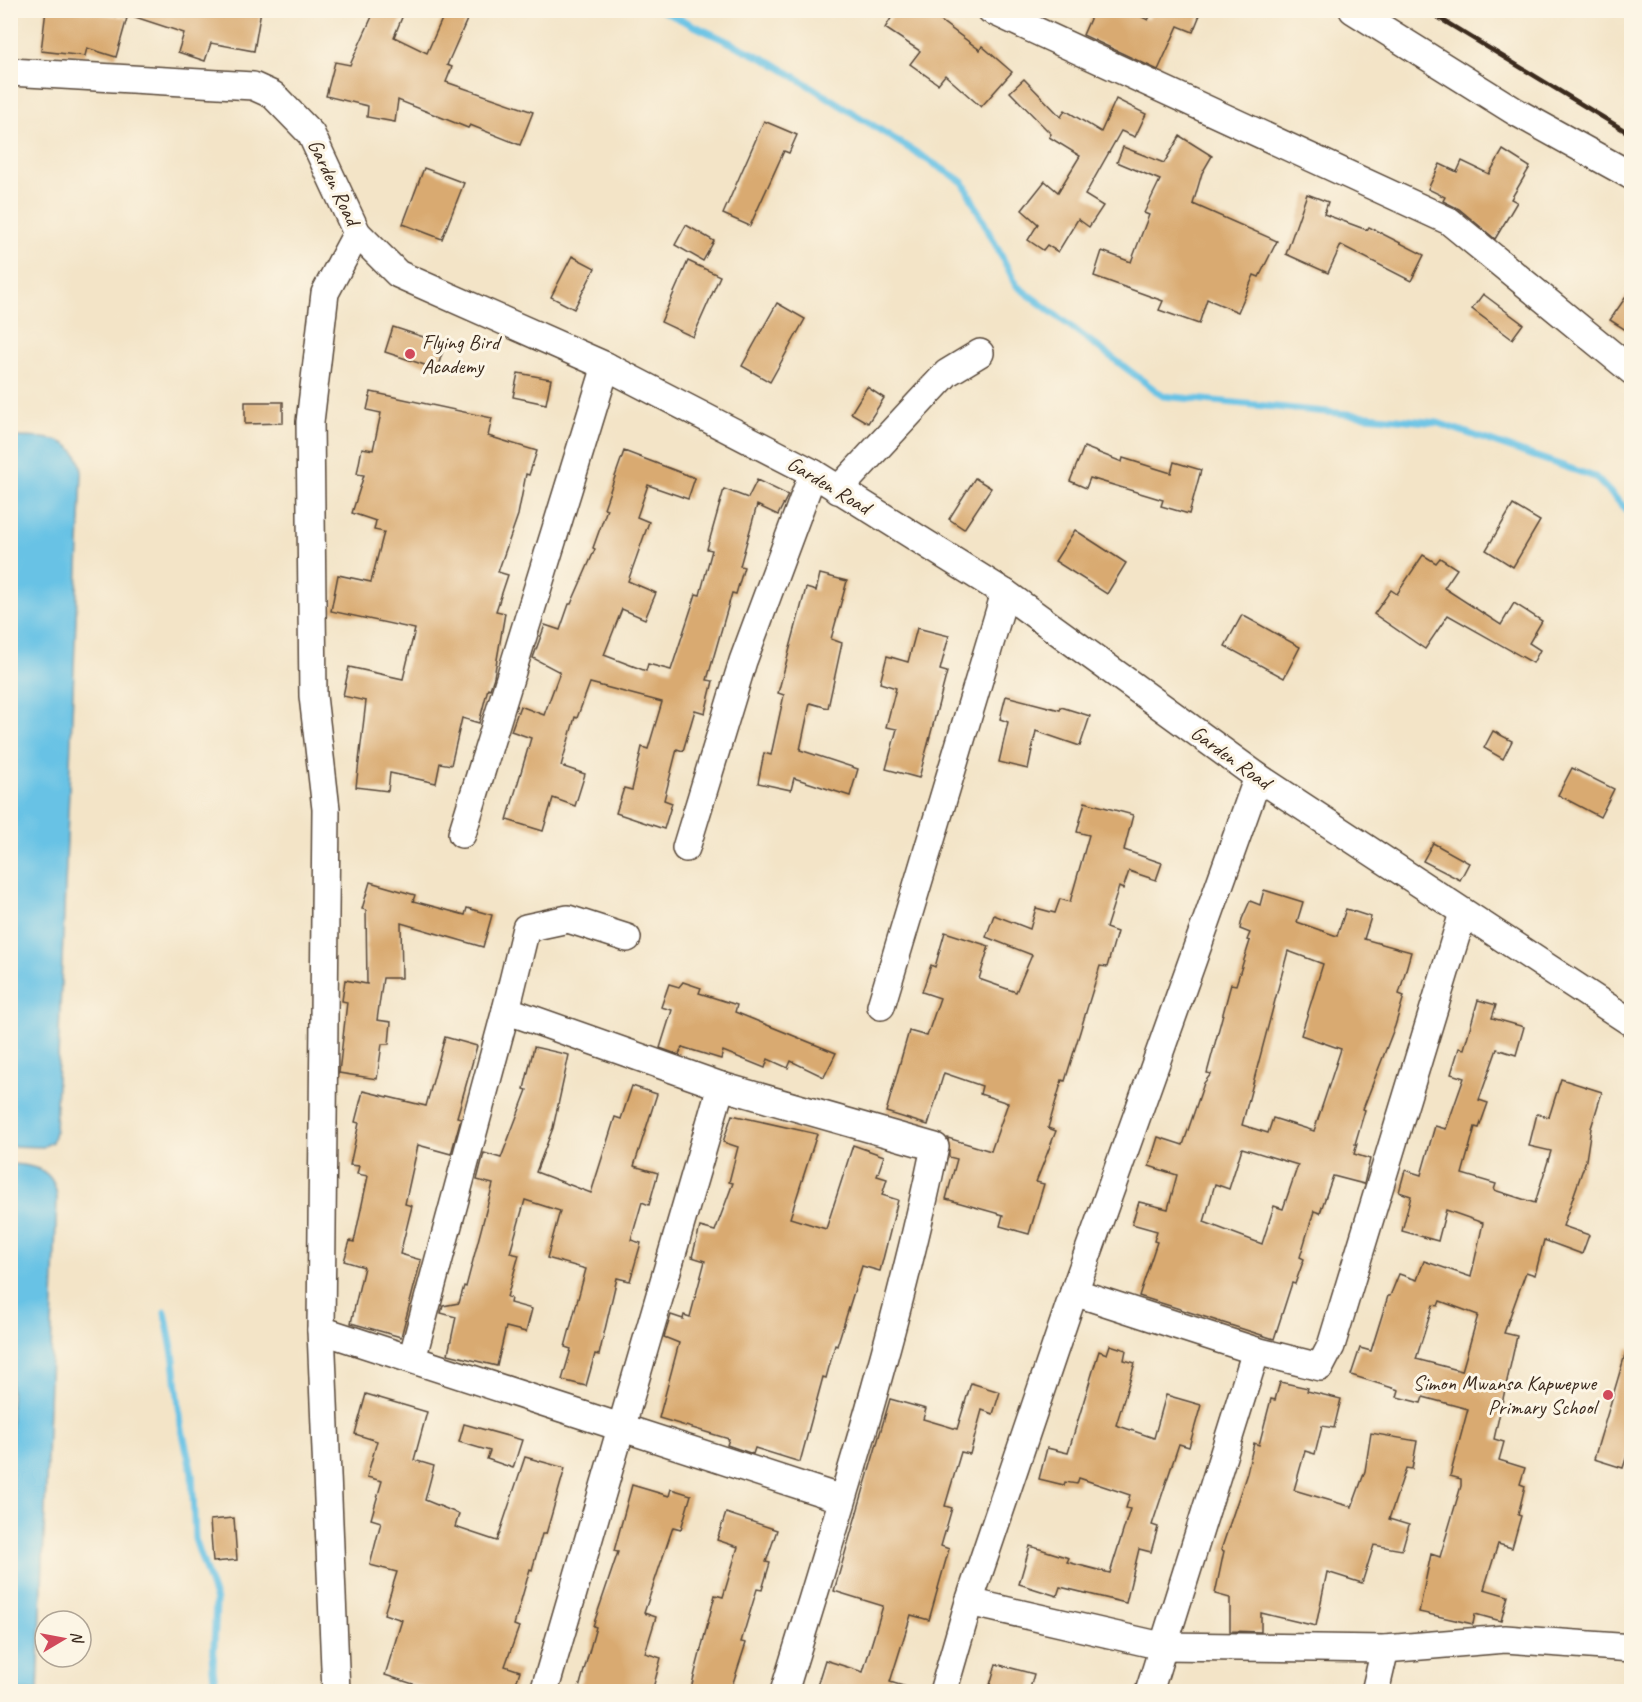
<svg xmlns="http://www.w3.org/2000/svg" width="1642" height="1702" font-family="Caveat,sans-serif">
  <rect width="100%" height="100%" fill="#fcf5e5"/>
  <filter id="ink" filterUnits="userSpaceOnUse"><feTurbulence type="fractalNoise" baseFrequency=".0167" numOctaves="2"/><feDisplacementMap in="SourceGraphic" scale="12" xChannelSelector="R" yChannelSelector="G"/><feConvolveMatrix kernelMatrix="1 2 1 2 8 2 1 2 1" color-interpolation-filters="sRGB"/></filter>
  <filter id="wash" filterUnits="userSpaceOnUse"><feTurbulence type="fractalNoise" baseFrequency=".008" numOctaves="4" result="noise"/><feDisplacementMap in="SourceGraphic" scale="24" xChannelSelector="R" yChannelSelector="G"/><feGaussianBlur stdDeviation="1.35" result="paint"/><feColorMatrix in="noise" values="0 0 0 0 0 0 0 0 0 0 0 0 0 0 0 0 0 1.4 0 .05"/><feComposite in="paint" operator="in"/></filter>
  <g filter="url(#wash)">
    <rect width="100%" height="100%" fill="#f3e4c7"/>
    <g fill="#67c2e5" stroke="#517682" stroke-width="1.5">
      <path d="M11 437C40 438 78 433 82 472L55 1132 52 1142 43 1147 10 1146Z"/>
      <path d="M11 1164C35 1165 55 1170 57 1198L38 1691H11Z"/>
    </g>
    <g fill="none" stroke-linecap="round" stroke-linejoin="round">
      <g stroke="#67c2e5" stroke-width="7">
        <path d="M661 10 773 63 963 182 1017 286 1163 396 1438 423 1595 477 1632 515"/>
        <path d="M165 1312 174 1360 181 1425 192 1473 195 1539 216 1601 213 1669 216 1692"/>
      </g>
    </g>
    <g id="blocks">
      <g fill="#d9aa71" fill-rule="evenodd">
        <path d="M46 10H72L127 18 116 57 87 48 85 56 41 51Z"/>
        <path d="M126 10H261L254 51 211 43 205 61 178 52 184 33 126 14Z"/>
        <path d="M375 10H405L394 37 427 53 446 10H459L469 15 447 65 452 67 446 82 533 112 520 145 470 125 468 128 398 100 395 122 367 117 368 106 326 96 335 62 350 65Z"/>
        <path d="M896 10H921L938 19 980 50 982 46 1012 72 981 107 945 75 938 84 910 64 920 51 885 28Z"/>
        <path d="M1094 10H1128L1148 20 1151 15 1142 10H1202L1193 32 1178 26 1158 70 1083 35Z"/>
        <path d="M1024 79 1061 117 1065 110 1101 132 1116 99 1146 114 1135 137 1121 131 1085 195 1103 206 1089 227 1078 219 1058 252 1047 245 1043 250 1028 240 1038 224 1022 210 1045 181 1058 192 1080 156 1049 137 1051 134 1010 92Z"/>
        <path d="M764 121 797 135 789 153 784 151 750 226 723 214Z"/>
        <path d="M1180 136 1212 156 1202 173 1193 204 1277 241 1259 277 1254 275 1238 312 1207 299 1199 324 1159 310 1163 301 1094 276 1102 251 1131 262 1149 215 1144 213 1160 180 1117 162 1123 147 1164 163Z"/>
        <path d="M1503 150 1530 167 1511 199 1517 202 1495 239 1459 209 1443 201 1445 197 1428 189 1440 164 1457 172 1462 161 1489 174Z"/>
        <path d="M424 168 464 183 442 239 403 224Z"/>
        <path d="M1307 194 1328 202 1324 214 1367 230 1369 227 1424 255 1411 281 1341 245 1328 273 1286 254Z"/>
        <path d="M686 225 714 241 703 261 675 245Z"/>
        <path d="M572 256 595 268 574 309 551 297Z"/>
        <path d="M688 261 720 276 693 337 661 322Z"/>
        <path d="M1632 288V334L1610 320Z"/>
        <path d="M1483 294 1523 324 1512 339 1472 309Z"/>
        <path d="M777 303 805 319 770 382 742 366Z"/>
        <path d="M393 327 445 344 437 369 385 352Z"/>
        <path d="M518 373 551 379 546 404 513 397Z"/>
        <path d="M867 387 884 398 868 423 851 413Z"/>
        <path d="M371 392 492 418 488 436 537 451 529 475 526 474 518 515 498 572 508 575 496 611 505 613 494 677 490 689 488 688 479 723 462 718 451 765 440 763 436 783 390 773 388 791 356 787 366 701 343 696 349 667 403 679 415 629 331 611 338 575 371 582 384 532 374 530 376 521 352 513 364 475 357 474 362 448 373 450 381 413 367 410Z"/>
        <path d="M245 402H283V423L245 424Z"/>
        <path d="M1084 447 1122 462 1123 458 1171 473 1174 462 1201 470 1189 514 1161 506 1163 500 1090 478 1086 488 1070 481Z"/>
        <path d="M624 451 695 478 688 499 648 485 637 517 649 522 628 581 656 593 645 619 622 609 604 655 646 671 648 664 671 670 696 594 700 595 712 550 707 549 724 489 748 498 757 480 788 495 778 515 757 505 740 566 744 567 736 594 732 593 707 680 713 681 705 713 695 710 683 751 677 749 664 800 672 803 664 829 616 813 624 788 632 790 642 747 648 749 662 702 590 683 577 718 575 717 561 766 585 774 575 806 553 798 543 831 507 820 531 738 511 731 520 706 544 715 560 672 533 658 545 625 560 630 569 604H571L595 549 593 548 607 509 604 508Z"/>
        <path d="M975 478 991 488 964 529 949 519Z"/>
        <path d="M1513 505 1540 521 1513 567 1486 550Z"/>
        <path d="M1075 530 1126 563 1107 594 1055 561Z"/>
        <path d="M1423 555 1436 563 1440 558 1457 569 1444 588 1501 625 1514 603 1542 621 1529 643 1540 650 1533 663 1448 615 1425 649 1374 614 1391 590 1397 594Z"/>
        <path d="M820 574 847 581 831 639 842 643 828 708 810 703 800 750 858 769 850 796 794 778 791 790 758 783 764 753 771 755 784 695 778 693 806 588 816 591Z"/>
        <path d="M1242 615 1300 647 1284 678 1225 646Z"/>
        <path d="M917 628 949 636 940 670 947 672 919 778 886 769 897 729 886 727 896 688 880 683 887 656 908 662Z"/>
        <path d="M1006 696 1060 710 1061 707 1090 716 1080 746 1036 731 1028 769 999 762 1008 722 1000 719Z"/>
        <path d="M1493 731 1512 741 1503 759 1484 748Z"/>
        <path d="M1572 768 1614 789 1600 817 1558 795Z"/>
        <path d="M1085 802 1133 815 1124 850 1162 863 1156 880 1129 871 1123 889 1119 887 1106 928 1117 932 1107 967 1100 966 1065 1081 1062 1080 1048 1128 1056 1131 1036 1182 1044 1184 1029 1234 1000 1226 1003 1215 946 1199 957 1159 949 1157 948 1138 991 1151 1008 1103 980 1094 982 1086 944 1073 928 1125 886 1112 909 1031 927 1036 940 998 922 992 931 965 935 967 945 932 989 946 979 979 1016 992 1032 955 986 937 994 915 1030 929 1036 908 1055 913 1060 899 1070 902 1089 835 1077 832Z"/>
        <path d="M1433 843 1469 863 1460 880 1423 861Z"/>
        <path d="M370 882 415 895 413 901 465 915 467 908 492 915 483 947 401 923 402 978H383L377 1020 391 1022 389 1044H382L377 1079 339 1073 347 1002 342 1001 345 980 367 984 366 910 362 909Z"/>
        <path d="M1264 890 1303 902 1297 922 1337 936 1346 909 1371 917 1364 939 1411 952 1399 994 1404 996 1395 1026 1363 1109 1365 1110 1355 1144H1357L1354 1154 1370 1159 1364 1184 1333 1176 1320 1213 1314 1211 1300 1257 1304 1259 1295 1284 1292 1283 1274 1339 1139 1296 1157 1242 1154 1241 1157 1231 1132 1224 1139 1202 1168 1209 1177 1175 1149 1166 1158 1137 1183 1145 1204 1083 1211 1074 1207 1073 1231 984 1236 985 1250 941 1247 940 1250 933 1240 929 1242 919 1250 901 1260 905ZM1288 951 1323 964 1301 1035 1341 1049 1314 1131 1273 1118 1268 1133 1242 1125ZM1242 1148 1298 1165 1283 1209 1274 1206 1262 1244 1204 1222 1215 1184 1229 1189Z"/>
        <path d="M683 982 701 988 699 993 737 1005 735 1012 836 1053 824 1077 791 1061 788 1068 768 1059 765 1068 723 1051 721 1059 682 1047 679 1055 660 1048 672 1010 661 1007 669 984 679 987Z"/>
        <path d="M1478 1000 1496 1005 1492 1018 1524 1027 1516 1055 1497 1049 1479 1100 1488 1103 1479 1128 1475 1127 1462 1174 1496 1184 1494 1190 1535 1203 1551 1151 1529 1146 1537 1114 1549 1117 1561 1079 1602 1092 1591 1128 1586 1160 1563 1226 1589 1235 1582 1254 1544 1240 1535 1275 1526 1272 1504 1333 1517 1336 1494 1439 1504 1442 1499 1460 1525 1468 1520 1484 1525 1486 1518 1515 1521 1516 1512 1548 1498 1544 1484 1589 1508 1596 1501 1621 1475 1614 1473 1624 1419 1612 1431 1554 1440 1557 1461 1486V1479L1450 1476 1468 1409 1423 1397 1421 1403 1397 1397 1399 1390 1351 1375 1360 1348 1371 1351 1388 1296H1390L1399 1274 1417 1280 1424 1261 1471 1277 1483 1223 1446 1210 1438 1241 1402 1231 1411 1196 1399 1192 1405 1170 1421 1175 1435 1126 1446 1129 1464 1078 1451 1074 1459 1048 1464 1049ZM1440 1301 1478 1315 1462 1371 1416 1359 1433 1305 1438 1306Z"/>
        <path d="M445 1037 477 1046 457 1117 461 1118 451 1154 418 1145 405 1204 412 1206 400 1254 421 1260 401 1337 351 1323 364 1267 344 1261 350 1241 354 1242 368 1176 357 1174 359 1166 350 1165 359 1123 355 1122 363 1091 426 1106Z"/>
        <path d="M534 1047 569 1055 553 1128 536 1172 591 1193 615 1117 621 1119 632 1086 657 1094 634 1166 658 1173 649 1205 642 1202 631 1240 641 1243 630 1281 617 1278 599 1355 595 1354 586 1386 562 1380 571 1349 565 1347 586 1269 547 1258 560 1211 525 1200 510 1253 519 1255 507 1297 511 1298 510 1303 532 1309 526 1332 506 1327 497 1366 448 1354 456 1317 441 1313 443 1306 459 1303 464 1286 466 1287 493 1184 477 1180 484 1153 501 1158 527 1090 524 1089Z"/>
        <path d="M732 1115 817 1134 790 1218 826 1229 853 1145 884 1156 877 1176 887 1179 882 1195 898 1200 880 1271 862 1266 837 1346 835 1345 826 1378 823 1377 800 1462 755 1448 753 1454 727 1445 729 1439 659 1418 679 1343 664 1337 671 1315 683 1319 684 1315 690 1317 705 1261 692 1257 700 1227 715 1231 733 1183 729 1182 738 1147 723 1142Z"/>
        <path d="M1110 1345 1126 1350 1124 1360 1135 1363 1116 1425 1154 1438 1166 1395 1201 1405 1189 1447 1179 1444 1152 1525 1158 1527 1151 1552 1139 1549 1126 1603 1060 1587 1057 1596 1019 1584 1030 1546 1069 1558 1067 1562 1110 1573 1130 1509 1126 1508 1130 1495 1079 1478 1077 1484 1065 1482 1064 1485 1039 1479 1047 1448 1068 1453 1099 1351 1107 1354Z"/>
        <path d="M1627 1348 1632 1349V1440L1623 1468 1594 1459Z"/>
        <path d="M1280 1382 1308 1388 1307 1391 1341 1399 1334 1428 1322 1426 1315 1454 1305 1451 1294 1490 1352 1507 1365 1471 1371 1433 1417 1441 1412 1469 1406 1468 1389 1519 1409 1525 1402 1550 1374 1545 1362 1583 1327 1572 1316 1626 1261 1613V1632L1230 1631V1598L1215 1594 1224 1551 1221 1550 1247 1473 1254 1443 1259 1445 1271 1399 1275 1400Z"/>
        <path d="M971 1383 1000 1392 993 1414 982 1410 970 1454 961 1452 945 1506 952 1508 941 1546 949 1549 929 1620 911 1615 890 1682 910 1688 909 1692H815L825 1660 863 1672 883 1606 834 1591 890 1399 926 1409 923 1419 957 1429Z"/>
        <path d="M366 1394 427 1412 414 1460 434 1466 425 1500 459 1514 455 1527 497 1541 525 1457 565 1468 546 1534H542L532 1570 530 1569 514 1625 519 1627 505 1666 520 1671 513 1692H438L385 1675 402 1620 384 1614 397 1572 370 1565 381 1522 371 1519 382 1481 367 1477 377 1441 355 1434Z"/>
        <path d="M464 1424 522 1440 513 1468 487 1459 490 1451 459 1442Z"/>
        <path d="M632 1485 669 1496 671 1489 691 1495 681 1529 673 1527 644 1613 656 1617 645 1653 661 1658 652 1692H578L596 1627 593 1626 618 1552 614 1551Z"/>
        <path d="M726 1513 777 1530 766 1562 770 1563 762 1590 757 1589 741 1642 746 1643 730 1692H690L715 1595 723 1597 738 1547 717 1540Z"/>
        <path d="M234 1518 237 1560 213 1562 210 1520Z"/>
        <path d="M996 1664 1034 1674 1029 1692H988Z"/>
      </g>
    </g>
  </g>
  <g filter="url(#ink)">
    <use href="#blocks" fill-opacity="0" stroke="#574637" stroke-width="1.5"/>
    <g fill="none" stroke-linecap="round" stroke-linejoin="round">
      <g stroke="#574637" stroke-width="30">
        <g id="minor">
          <path d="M991 10 1449 221 1632 371"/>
          <path d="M1353 10 1516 112 1632 176"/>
          <path d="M10 72 253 86 273 95 311 134 357 233 398 274 606 366 813 473 1005 593 1258 777 1632 1023"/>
          <path d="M838 490 947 373 980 353"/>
          <path d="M462 834 606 366"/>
          <path d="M686 848 743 661 813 473"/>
          <path d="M881 1006 1005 593"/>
          <path d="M506 1010 526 928 568 919 627 938"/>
          <path d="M1074 1292 1256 1351 1320 1367 1331 1346 1463 913"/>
          <path d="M321 1330 842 1499"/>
          <path d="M412 1359 506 1010 721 1086 935 1147C897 1331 839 1512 784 1692"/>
          <path d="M969 1602 1162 1646 1385 1649 1505 1639 1632 1648"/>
          <path d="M336 1692 321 1330 326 809 313 696 310 422 325 293 357 233"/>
          <path d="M544 1692 721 1086"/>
          <path d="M943 1692 969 1602 1074 1292 1258 777"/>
          <path d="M1149 1692 1256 1351"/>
          <path d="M1375 1692 1385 1649"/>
        </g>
      </g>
      <use href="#minor" stroke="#fff" stroke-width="27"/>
      <path stroke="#3b2a1e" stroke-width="4.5" d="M1426 10 1632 135"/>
    </g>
  </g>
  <g fill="#d1495b" stroke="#fcf5e5" stroke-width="2">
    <circle cx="410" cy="354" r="6"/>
    <circle cx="1608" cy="1395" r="6"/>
  </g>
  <g text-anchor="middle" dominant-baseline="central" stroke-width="6" stroke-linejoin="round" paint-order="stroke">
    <g font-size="21" fill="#3b2a1e" stroke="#fcf5e5">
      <text transform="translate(334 182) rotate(64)">Garden Road</text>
      <text transform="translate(829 485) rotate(31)">Garden Road</text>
      <text transform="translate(1231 757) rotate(36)">Garden Road</text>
    </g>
    <g font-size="21" fill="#3b2a1e" stroke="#fcf5e5" text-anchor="start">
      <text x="422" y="342">Flying Bird<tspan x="422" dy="24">Academy</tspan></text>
      <text x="1596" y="1383" text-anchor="end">Simon Mwansa Kapwepwe<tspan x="1596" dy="24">Primary School</tspan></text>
    </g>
  </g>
  <rect width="1642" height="1702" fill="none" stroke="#fcf5e5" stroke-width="36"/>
  <g transform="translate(63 1639) rotate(80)"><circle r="28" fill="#fcf5e5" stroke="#afa495" stroke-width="1.5"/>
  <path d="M0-4.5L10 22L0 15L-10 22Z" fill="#d1495b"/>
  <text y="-9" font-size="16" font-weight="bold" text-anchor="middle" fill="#3b2a1e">N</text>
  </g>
</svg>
